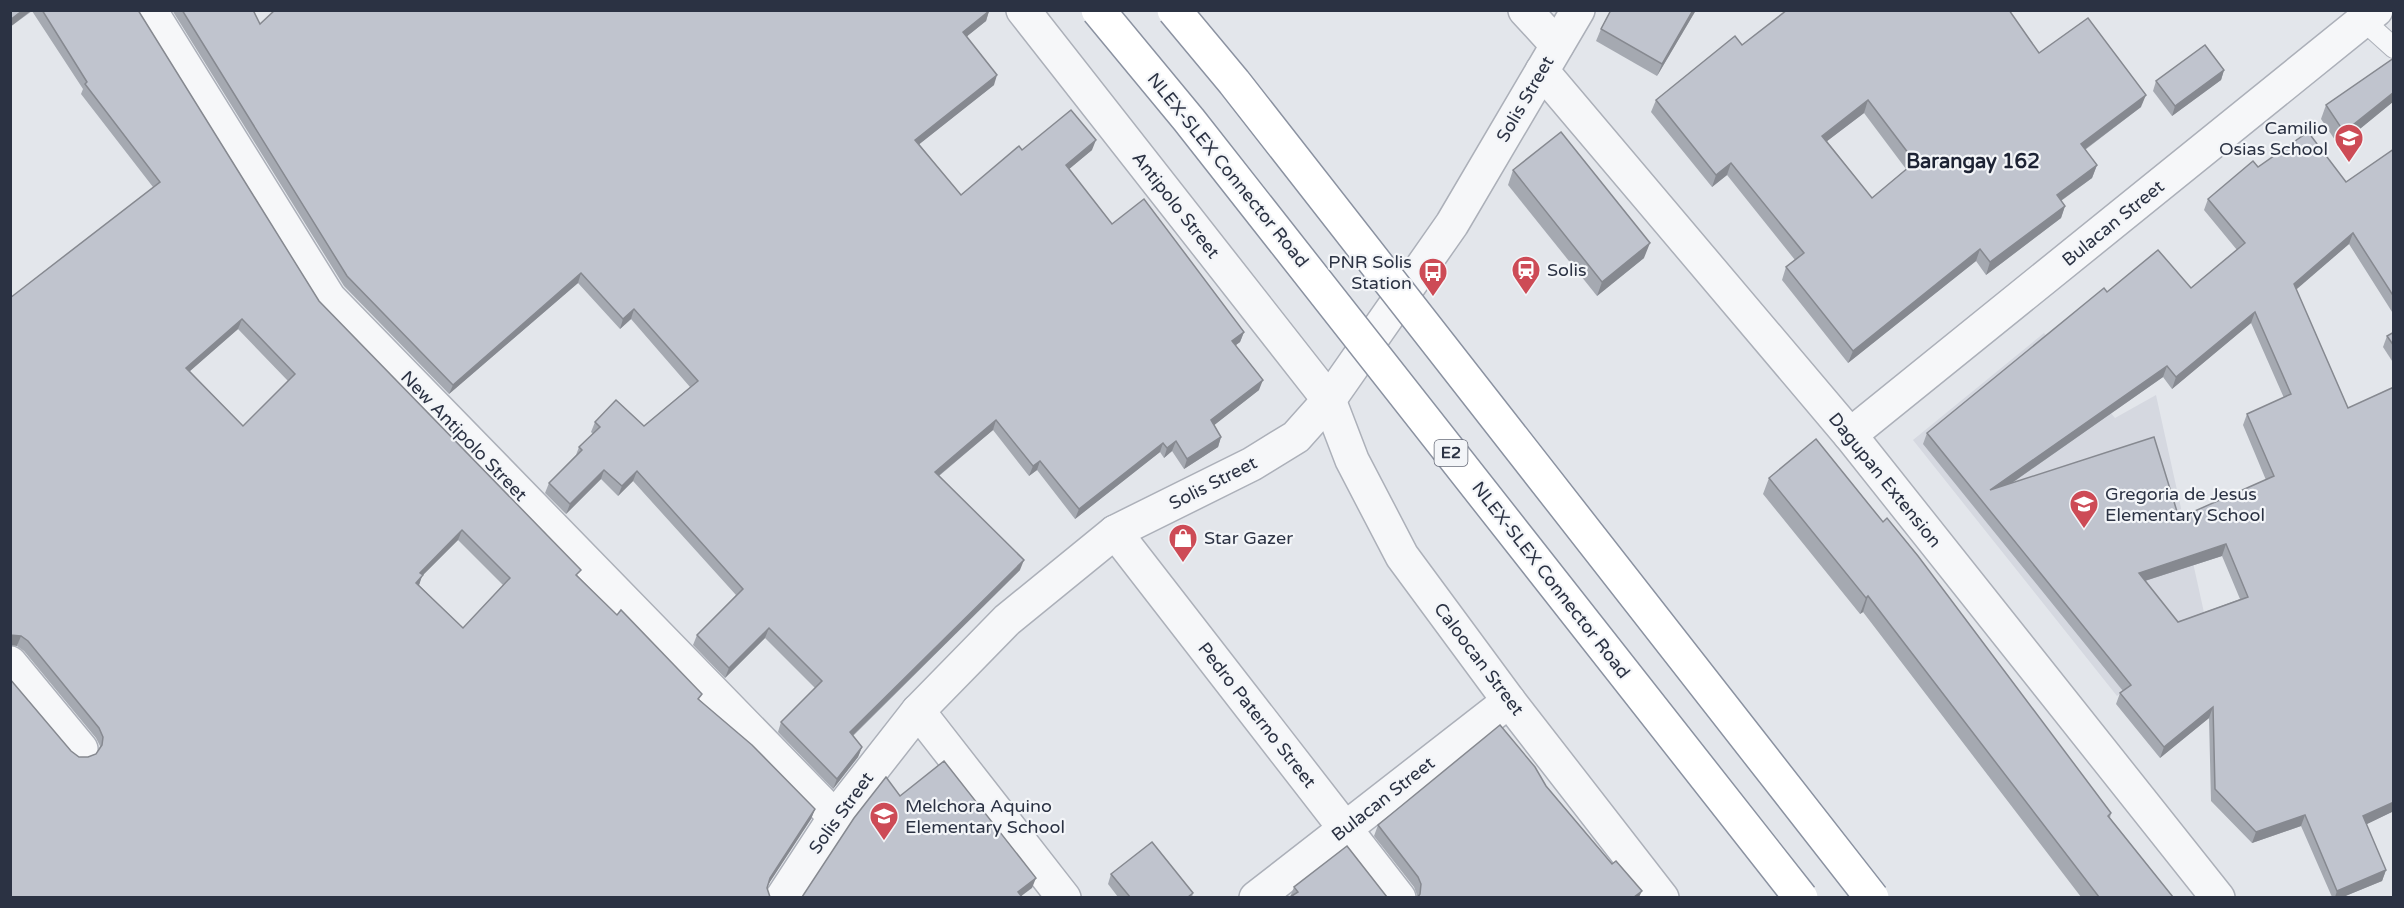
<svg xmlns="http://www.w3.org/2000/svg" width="2404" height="908" font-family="'Varela Round',sans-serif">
  <rect width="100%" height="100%" fill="#e3e6eb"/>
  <path fill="#d5d8e0" d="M2044 333 2115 418 2156 395 2205 617 2198 638 2117 696 1913 440Z"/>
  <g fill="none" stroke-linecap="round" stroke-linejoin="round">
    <g stroke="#acb0b9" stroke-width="22">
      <path id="service" d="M2364 21 2394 48"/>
    </g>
    <g stroke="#acb0b9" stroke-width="36">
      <g id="minor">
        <path d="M150 10 329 298 835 817"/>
        <path d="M1525 10 1557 45"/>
        <path d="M1329 400 1352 460 1402 556 1509 701 1662 898"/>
        <path d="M1850 435 2218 898"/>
        <path d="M1115 532 1399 898"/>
        <path d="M10 663 81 749"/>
        <path d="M918 711 1064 898"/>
        <path d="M1256 898 1509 701"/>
      </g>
    </g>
    <g stroke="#acb0b9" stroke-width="36">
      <g id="tertiary">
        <path d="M1023 10 1329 400"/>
        <path d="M1542 71 1850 435 2376 10"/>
        <path d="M782 898 835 817 918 711 1007 620 1115 532 1252 464 1296 437 1329 400 1452 224 1578 10"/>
      </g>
    </g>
    <use href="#service" stroke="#f6f7f9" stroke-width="20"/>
    <use href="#minor" stroke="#f6f7f9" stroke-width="33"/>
    <use href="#tertiary" stroke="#f6f7f9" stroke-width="33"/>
    <g stroke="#8b92a1" stroke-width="36" stroke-linecap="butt">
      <g id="motorway-bridge">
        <path d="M1098 10 1189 120 1801 898"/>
        <path d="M1174 10 1234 82 1872 898"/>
      </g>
    </g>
    <use href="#motorway-bridge" stroke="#fff" stroke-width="33"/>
  </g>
  <g fill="#a5a9b1" fill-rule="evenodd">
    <path d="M10 10H138L319 301 579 577 700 700 815 809 811 819 767 886 10 897 71 751 79 757H88L96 754 99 749 100 746 96 738 24 651 17 646 153 187 81 94 83 89 32 11 10 27ZM238 329 288 381 243 426 190 371ZM458 540 503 585 463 628 419 585 422 576Z"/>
    <path d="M172 10H253L260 24 989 11 986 21 967 36 994 85 919 144 961 195 1022 150H1092L1069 169 1112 224 1244 332 1240 342 1236 345 1259 390 1214 425 1221 437 1218 447 1184 469 1172 451 1164 458 1160 452 1075 519 1037 470 1029 476 993 430 939 476 1020 570 853 736 862 747 858 757 833 789 778 732 781 722 815 688 765 638 725 678 693 645 697 635 736 595 633 481 618 496 601 479 566 514 545 493 549 483 576 455 579 447 593 434 591 432 595 422 644 426 690 387 631 319 620 329 578 283 449 394 344 286Z"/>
    <path d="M1611 10H1696L1657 76 1596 41 1601 29Z"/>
    <path d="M1742 45 2039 53 2141 107 2085 150 2097 165 2092 178 2061 201 2065 206 2061 218 1986 275 1976 261 1848 363 1782 280 1786 267 1795 260 1727 175 1712 187 1651 112 1656 100ZM1864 113 1906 169 1872 198 1827 141Z"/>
    <path d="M2394 58V101L2339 146 2321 119 2326 105Z"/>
    <path d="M2224 70 2221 80 2172 116 2153 91 2156 81Z"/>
    <path d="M2394 149V315L2349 244 2296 289 2348 408 2394 387V811L2366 824 2386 870 2382 881 2343 897H2332L2301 826 2252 843 2211 801 2209 718 2160 758 2116 704 2120 693 2123 691 1923 444 1927 433 2107 292 2191 288 2237 250 2204 210 2208 199 2258 167 2346 182ZM2251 323 2284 398 2247 414 2243 425 2266 480 2179 518 2012 483 2163 377 2172 389ZM2222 556 2240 599 2178 622 2145 581Z"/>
    <path d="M1513 170 1644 258 1597 296 1508 185Z"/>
    <path d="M2394 332V364L2383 347 2387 336Z"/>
    <path d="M1769 478 2111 813 2110 818 2173 897H2081L1863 612 1860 614 1763 494Z"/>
    <path d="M1546 786 1639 897H1417V895L1414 887 1374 836 1378 825Z"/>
    <path d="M1111 874 1193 893 1192 897H1118L1108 884Z"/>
    <path d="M1294 887 1387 897H1290Z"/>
  </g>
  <g fill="#868990">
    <path d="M23 10H32L10 27V20Z"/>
    <path d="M1693 10H1696L1657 76 1662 64Z"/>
    <path d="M989 11 986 21 960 42 963 32Z"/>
    <path d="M2224 70 2221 80 2172 116 2175 106Z"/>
    <path d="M997 75 994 85 912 150 915 140Z"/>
    <path d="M2394 92V101L2339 146 2344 132Z"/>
    <path d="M2146 95 2141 107 2076 156 2081 144Z"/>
    <path d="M1868 100 1864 113 1818 148 1822 136Z"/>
    <path d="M1096 140 1092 150 1062 175 1066 165Z"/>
    <path d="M1731 163 1727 175 1712 187 1716 175Z"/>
    <path d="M2097 165 2092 178 2052 207 2057 195Z"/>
    <path d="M2065 206 2061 218 1986 275 1990 262Z"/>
    <path d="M2353 233 2349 244 2290 295 2294 284Z"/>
    <path d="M1650 243 1644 258 1597 296 1602 282Z"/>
    <path d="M1980 249 1976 261 1848 363 1853 351Z"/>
    <path d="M581 273 578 283 449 394 453 385Z"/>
    <path d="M634 309 631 319 620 329 623 319Z"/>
    <path d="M2255 312 2251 323 2172 389 2176 377Z"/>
    <path d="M242 319 238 329 182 378 186 368Z"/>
    <path d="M1244 332 1240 342 1229 350 1232 341Z"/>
    <path d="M2167 366 2163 377 1986 501 1990 490Z"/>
    <path d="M1263 380 1259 390 1208 430 1211 420Z"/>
    <path d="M996 420 993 430 931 482 935 472Z"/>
    <path d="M1221 437 1218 447 1184 469 1187 459Z"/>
    <path d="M1176 441 1172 451 1164 458 1167 448Z"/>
    <path d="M1163 443 1160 452 1075 519 1079 509Z"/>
    <path d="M1040 461 1037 470 1029 476 1033 466Z"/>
    <path d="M604 470 601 479 566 514 570 504Z"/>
    <path d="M637 471 633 481 618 496 622 486Z"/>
    <path d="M462 530 458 540 422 576 419 585 412 592 420 573Z"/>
    <path d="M2226 544 2222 556 2135 584 2139 573Z"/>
    <path d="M1024 560 1020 570 846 742 850 732Z"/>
    <path d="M1868 596 1863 612 1860 614 1866 598Z"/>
    <path d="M769 628 765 638 725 678 729 668Z"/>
    <path d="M10 635 21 636 17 646 10 645Z"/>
    <path d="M2213 707 2209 718 2160 758 2164 747Z"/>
    <path d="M862 747 858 757 833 789 837 779Z"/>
    <path d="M2394 802V811L2359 828 2363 816Z"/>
    <path d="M815 809 811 819 766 888 770 878Z"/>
    <path d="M2305 815 2301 826 2252 843 2256 832Z"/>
    <path d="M2386 870 2382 881 2343 897H2335L2337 891Z"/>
    <path d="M1036 878 1032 888 1020 897 1018 892Z"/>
    <path d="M1642 891 1639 897H1634Z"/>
  </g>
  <g fill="#c0c4ce" stroke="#868990" stroke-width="1.5" fill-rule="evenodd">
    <path d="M10 10H23L10 20Z"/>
    <path d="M42 10H138L319 301 581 570 576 575 617 615 621 610 702 694 698 699 752 745 815 809 770 878 767 888 770 897H10V679L71 751 79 757H88L96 754 102 745 103 737 99 728 28 641 21 636 10 635V298L160 182 85 84 87 82ZM242 319 295 374 243 426 186 368ZM462 530 510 578 463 628 416 583 423 575 420 573Z"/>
    <path d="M182 10H253L260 24 275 10H989V11L963 32 997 75 915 140 961 195 1019 146 1022 150 1071 110 1096 140 1066 165 1112 224 1144 199 1244 332 1232 341 1263 380 1211 420 1221 437 1187 459 1176 441 1167 448 1163 443 1079 509 1040 461 1033 466 996 420 935 472 1024 560 850 732 862 747 837 779 781 722 822 681 769 628 729 668 697 635 743 589 637 471 622 486 604 470 570 504 549 483 582 450 579 447 600 427 595 422 616 400 644 426 698 381 634 309 623 319 581 273 453 385 347 276Z"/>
    <path d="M1611 10H1693L1662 64 1601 29Z"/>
    <path d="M1787 10H2009L2039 53 2088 18 2146 95 2081 144 2097 165 2057 195 2065 206 1990 262 1980 249 1853 351 1786 267 1804 253 1731 163 1716 175 1656 100 1735 36 1742 45ZM1868 100 1915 162 1872 198 1822 136Z"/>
    <path d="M2205 45 2224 70 2175 106 2156 81Z"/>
    <path d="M2394 58V92L2344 132 2326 105Z"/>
    <path d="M1561 132 1650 243 1602 282 1513 170Z"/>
    <path d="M2308 132 2346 182 2394 149V297L2353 233 2294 284 2348 408 2394 387V802L2363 816 2386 870 2337 891 2305 815 2256 832 2215 789 2213 707 2164 747 2120 693 2131 685 1927 433 2104 288 2107 292 2158 250 2191 288 2245 243 2208 199 2253 161 2258 167ZM2255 312 2291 394 2247 414 2274 476 2179 518 2154 437 1990 490 2167 366 2176 377ZM2226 544 2248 597 2178 622 2139 573Z"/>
    <path d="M2394 332V346L2387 336Z"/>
    <path d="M1816 439 1883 522 1887 518 1918 556 2111 813 2108 816 2173 897H2099L1868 596 1866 598 1769 478Z"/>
    <path d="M1500 725 1535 767 1546 786 1612 864 1616 861 1642 891 1634 897H1418L1420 894 1421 884 1418 877 1378 825Z"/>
    <path d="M944 761 1036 878 1018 892 1022 897H802L854 818 886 777 900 796Z"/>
    <path d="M1152 842 1193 893 1188 897H1130L1111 874Z"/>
    <path d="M1347 846 1387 897H1290L1298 892 1294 887Z"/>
  </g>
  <defs>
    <g id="school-pin" transform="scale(1.5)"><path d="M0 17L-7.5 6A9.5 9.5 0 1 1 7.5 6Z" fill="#cd4b56" stroke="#f3f5f8"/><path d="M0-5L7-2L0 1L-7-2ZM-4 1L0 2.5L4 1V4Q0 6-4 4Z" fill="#fff"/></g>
    <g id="station-pin" transform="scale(1.5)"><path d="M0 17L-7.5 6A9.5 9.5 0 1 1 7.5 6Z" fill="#cd4b56" stroke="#f3f5f8"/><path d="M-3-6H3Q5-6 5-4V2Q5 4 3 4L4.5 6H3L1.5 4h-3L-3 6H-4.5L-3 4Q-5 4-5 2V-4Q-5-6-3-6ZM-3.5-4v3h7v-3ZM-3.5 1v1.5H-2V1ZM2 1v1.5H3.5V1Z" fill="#fff"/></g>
    <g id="bus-pin" transform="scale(1.5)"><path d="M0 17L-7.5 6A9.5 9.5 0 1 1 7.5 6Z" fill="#cd4b56" stroke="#f3f5f8"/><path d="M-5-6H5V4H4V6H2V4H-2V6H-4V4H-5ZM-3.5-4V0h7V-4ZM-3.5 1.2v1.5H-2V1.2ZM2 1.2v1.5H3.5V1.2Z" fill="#fff"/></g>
    <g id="shop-pin" transform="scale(1.5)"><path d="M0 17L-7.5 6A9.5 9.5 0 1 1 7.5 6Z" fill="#cd4b56" stroke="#f3f5f8"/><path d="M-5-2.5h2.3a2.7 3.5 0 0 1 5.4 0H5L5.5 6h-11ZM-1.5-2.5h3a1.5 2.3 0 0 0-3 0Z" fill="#fff"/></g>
  </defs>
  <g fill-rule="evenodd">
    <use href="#school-pin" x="2349" y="138"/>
    <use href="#station-pin" x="1526" y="270"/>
    <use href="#bus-pin" x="1433" y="272"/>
    <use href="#school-pin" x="2084" y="504"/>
    <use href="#shop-pin" x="1183" y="538"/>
    <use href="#school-pin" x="884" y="816"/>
  </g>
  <g text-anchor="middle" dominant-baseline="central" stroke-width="4.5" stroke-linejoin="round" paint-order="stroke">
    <rect fill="#f3f5f8" stroke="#676c79" stroke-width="1.5" x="1434.5" y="440" width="33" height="26" rx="4.5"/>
    <g font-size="16" font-weight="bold" fill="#2b3243">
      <text x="1451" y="453">E2</text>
    </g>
    <g font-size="18" fill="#2b3243" stroke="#f3f5f8">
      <text transform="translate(1525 99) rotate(-60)">Solis Street</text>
      <text transform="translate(1228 170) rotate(51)">NLEX-SLEX Connector Road</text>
      <text transform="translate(1176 205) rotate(52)">Antipolo Street</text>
      <text transform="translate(2113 223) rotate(-39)">Bulacan Street</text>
      <text transform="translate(464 436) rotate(46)">New Antipolo Street</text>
      <text transform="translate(1885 480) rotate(51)">Dagupan Extension</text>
      <text transform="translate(1213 483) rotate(-27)">Solis Street</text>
      <text transform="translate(1551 580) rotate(52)">NLEX-SLEX Connector Road</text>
      <text transform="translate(1479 659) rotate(53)">Caloocan Street</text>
      <text transform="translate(1257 715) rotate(52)">Pedro Paterno Street</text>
      <text transform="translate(1383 799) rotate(-38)">Bulacan Street</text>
      <text transform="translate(841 813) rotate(-54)">Solis Street</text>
    </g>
    <g font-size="18" fill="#2b3243" stroke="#f3f5f8" text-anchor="start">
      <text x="2328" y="128" text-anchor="end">Camilio<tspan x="2328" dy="21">Osias School</tspan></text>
      <text x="1412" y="262" text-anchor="end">PNR Solis<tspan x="1412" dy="21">Station</tspan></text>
      <text x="1547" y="270">Solis</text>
      <text x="2105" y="494">Gregoria de Jesus<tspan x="2105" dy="21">Elementary School</tspan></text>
      <text x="1204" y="538">Star Gazer</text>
      <text x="905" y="806">Melchora Aquino<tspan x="905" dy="21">Elementary School</tspan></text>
    </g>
    <g font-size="20" font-weight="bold" fill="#1d2334" stroke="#f3f5f8">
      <text x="1973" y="162">Barangay 162</text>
    </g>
  </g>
  <rect width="2404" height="908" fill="none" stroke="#2b3243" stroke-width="24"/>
</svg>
